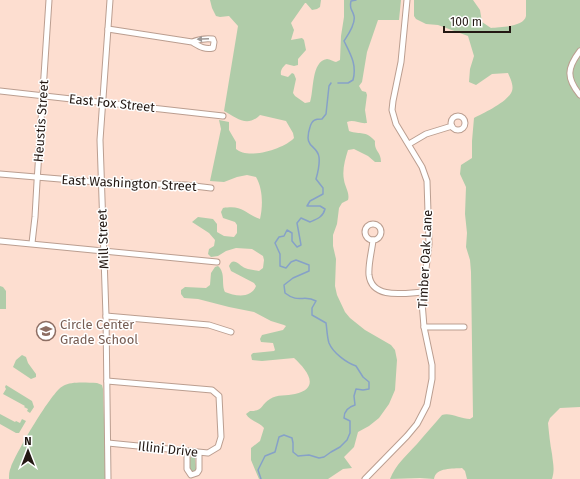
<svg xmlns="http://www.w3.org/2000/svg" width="580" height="479" font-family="'Fira Sans',sans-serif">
  <rect width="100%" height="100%" fill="#fdded0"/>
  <g fill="#b0cca9">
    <path d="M210 0H321L320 7 317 9 312 10 306 3H305L291 23 294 30 291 40 302 38 304 40 306 50 298 59V65L294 66 286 64C283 67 280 70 281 75L288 77 292 73 294 74 296 79 293 93 295 96 305 103 310 102C314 92 311 61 327 59 330 59 334 62 336 62L340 60 341 36 344 17V0H401L399 20H378L367 52 362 82 359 86 362 91 366 92 367 95 365 110 367 123C359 124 354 119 347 122L349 131C361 135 365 130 375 141 374 152 381 151 381 162H375L368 156 354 149 348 150C345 160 342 170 344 180 345 187 350 193 348 200L342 203 339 208 337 224 333 235V246L336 259 335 286 337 295 345 312 350 318 365 330 391 345 395 350 397 360 395 390 389 404 379 418 369 426 358 432 354 447 344 457 352 468 343 469 328 479H259L251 460V448L260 441 264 428C259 422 250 421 246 414L250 411C264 411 260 405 270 399 277 394 287 396 295 394 322 388 306 369 294 358L262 361 252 360 251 355 253 353 274 351 275 350 273 343 261 342 260 339 262 335 283 330 286 326 284 325 271 321 254 312 229 307 198 299 184 298 181 294V290L185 287 206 288 210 285 211 273 215 267 218 266C226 273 221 284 225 292 235 296 251 299 256 286L254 283 231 271 229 266C233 256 239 265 245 268 250 270 254 270 259 271L263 268 264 260 263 256 252 249 236 248 226 251 218 256 211 257 208 254 209 249 214 246 215 240 209 233 192 222 198 217 213 219 217 224V232L224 236 234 237 237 233V225L235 222 223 218 221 212 223 208C244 205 243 213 260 219 263 206 263 189 256 177L247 175 237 177 224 182 210 181 221 129 219 120 229 122V130L236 142V149C248 160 284 149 294 138L293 133 286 121 260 115C247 128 237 118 224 111L238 26 229 16 220 17 216 16 212 8Z"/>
    <path d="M414 0H473L480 10 482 22 491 28C500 27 524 27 526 16 526 11 526 5 526 0H580V407L560 408 550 418 548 423C549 433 550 444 552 454 553 464 555 469 552 479H467L465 471 462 468C453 469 436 467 434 479L420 478 390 479C396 464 406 456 417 444 425 434 434 425 442 415 450 412 461 419 470 419L473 417 471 272 470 260 466 247 467 233 465 214 466 187 460 174 461 165 472 158V141L474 118C484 113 508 102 512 91 514 85 510 78 508 73L492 74 476 85 469 82 470 69 474 56 468 36 438 25 426 24 416 19 414 16Z"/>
    <path d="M0 286 3 287 6 291V309H0Z"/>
    <path d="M22 355 26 357 28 363 36 374V377L31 379 13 367 16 360Z"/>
    <path d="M97 383 102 385 103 389 106 479H9C9 475 9 471 11 467 16 453 52 391 63 386 72 381 87 383 97 383Z"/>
    <path d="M6 385 32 401 34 407 30 413 27 411 28 409 24 407 25 406 3 394 6 389 5 387Z"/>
    <path d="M0 414 15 422 16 421 20 423 22 419 26 421 19 433H16L0 424Z"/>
    <path d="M192 455 195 457 196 470 195 472H192L190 470V458Z"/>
  </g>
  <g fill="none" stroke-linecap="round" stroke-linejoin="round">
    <g stroke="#86a1c8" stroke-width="1.5">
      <path d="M338 83H348L353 80C357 65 351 55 344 41 348 35 356 24 354 16 352 8 349 10 351 1L356 0"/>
      <path d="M261 479 258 470 265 456 275 452 279 437 284 435 292 438 293 443V452L298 456 309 455 319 458 324 457 331 452 340 447 347 440 350 433V421L344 418C344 411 348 407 355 405L354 396 356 389 363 390 369 389V382L363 377 356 366C347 363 333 353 329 343 327 337 327 329 326 323L312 315V308L316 301C304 294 299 304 285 293L284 285 293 278 309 271V265L296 260 291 262 286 268 280 266V254L275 243 279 237 284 236 287 230 292 233V241L297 247 301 245 297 223 301 218 310 222C317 219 323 217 325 209L320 206H307L310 201 323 194V188L316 179C318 172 320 165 319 157 317 144 303 149 310 127 312 120 315 119 322 119L326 114 329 86 331 83"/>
    </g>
    <g stroke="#bb9e90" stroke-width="7">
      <g id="street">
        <path d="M108 29 192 42C199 46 204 50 213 48L214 42 213 39C205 38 199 39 192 42"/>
        <path d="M580 51C567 68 566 78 580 95"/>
        <path d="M0 91 223 116"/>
        <circle cx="458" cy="123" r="7"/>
        <path d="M409 144 426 134 452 126"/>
        <path d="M0 174 96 182 186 185 211 188"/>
        <circle cx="373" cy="232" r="8"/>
        <path d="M373 240C372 251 368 264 369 275 372 300 405 293 423 292"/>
        <path d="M0 241 217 262"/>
        <path d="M32 243 35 217 37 182 49 0"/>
        <path d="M106 316 209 325 231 332"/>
        <path d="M424 327H464"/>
        <path d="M107 381 212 390 219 396 221 437 218 447 208 453 108 443"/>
        <path d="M187 451V469L191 475 197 473 199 470V453"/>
        <path d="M108 479 106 316 100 140 110 0"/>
        <path d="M365 479 407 436 417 424 427 405 432 379V365L424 327 422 302 429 244 427 181 422 167 396 124 392 110 393 101 401 62 407 0"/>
      </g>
    </g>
    <use href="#street" stroke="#fff" stroke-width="5"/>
  </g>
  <defs><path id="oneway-solid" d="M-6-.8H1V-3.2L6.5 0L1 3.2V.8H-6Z"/></defs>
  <use fill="#9c9795" href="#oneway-solid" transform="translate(203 39) rotate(177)"/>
  <defs>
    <g id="school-ring" transform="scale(1)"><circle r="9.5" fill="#fff" stroke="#8d6e63" stroke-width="1.5"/><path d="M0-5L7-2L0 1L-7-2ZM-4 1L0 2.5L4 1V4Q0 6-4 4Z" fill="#8d6e63"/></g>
  </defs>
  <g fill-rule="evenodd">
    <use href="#school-ring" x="46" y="331"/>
  </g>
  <g text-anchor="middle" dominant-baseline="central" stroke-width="3" stroke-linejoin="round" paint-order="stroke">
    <g font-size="13" fill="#231813" stroke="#fff">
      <text transform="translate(112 103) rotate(6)">East Fox Street</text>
      <text transform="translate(41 121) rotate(-86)">Heustis Street</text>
      <text transform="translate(129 183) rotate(3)">East Washington Street</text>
      <text transform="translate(103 239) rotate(-92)">Mill Street</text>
      <text transform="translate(425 259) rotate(-87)">Timber Oak Lane</text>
      <text transform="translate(168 449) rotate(6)">Illini Drive</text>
    </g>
    <g font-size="13" fill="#785e54" stroke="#fff" text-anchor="start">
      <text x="60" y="324">Circle Center<tspan x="60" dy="15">Grade School</tspan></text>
    </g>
  </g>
  <g transform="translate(28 451)" stroke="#ffffff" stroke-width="3" paint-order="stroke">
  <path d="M0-3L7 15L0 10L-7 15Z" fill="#231813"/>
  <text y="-6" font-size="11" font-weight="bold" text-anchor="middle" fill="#231813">N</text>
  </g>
  <path d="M444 26v6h66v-6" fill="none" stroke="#231813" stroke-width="2"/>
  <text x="450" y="26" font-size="12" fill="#231813" stroke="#ffffff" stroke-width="3" paint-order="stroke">100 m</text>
</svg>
